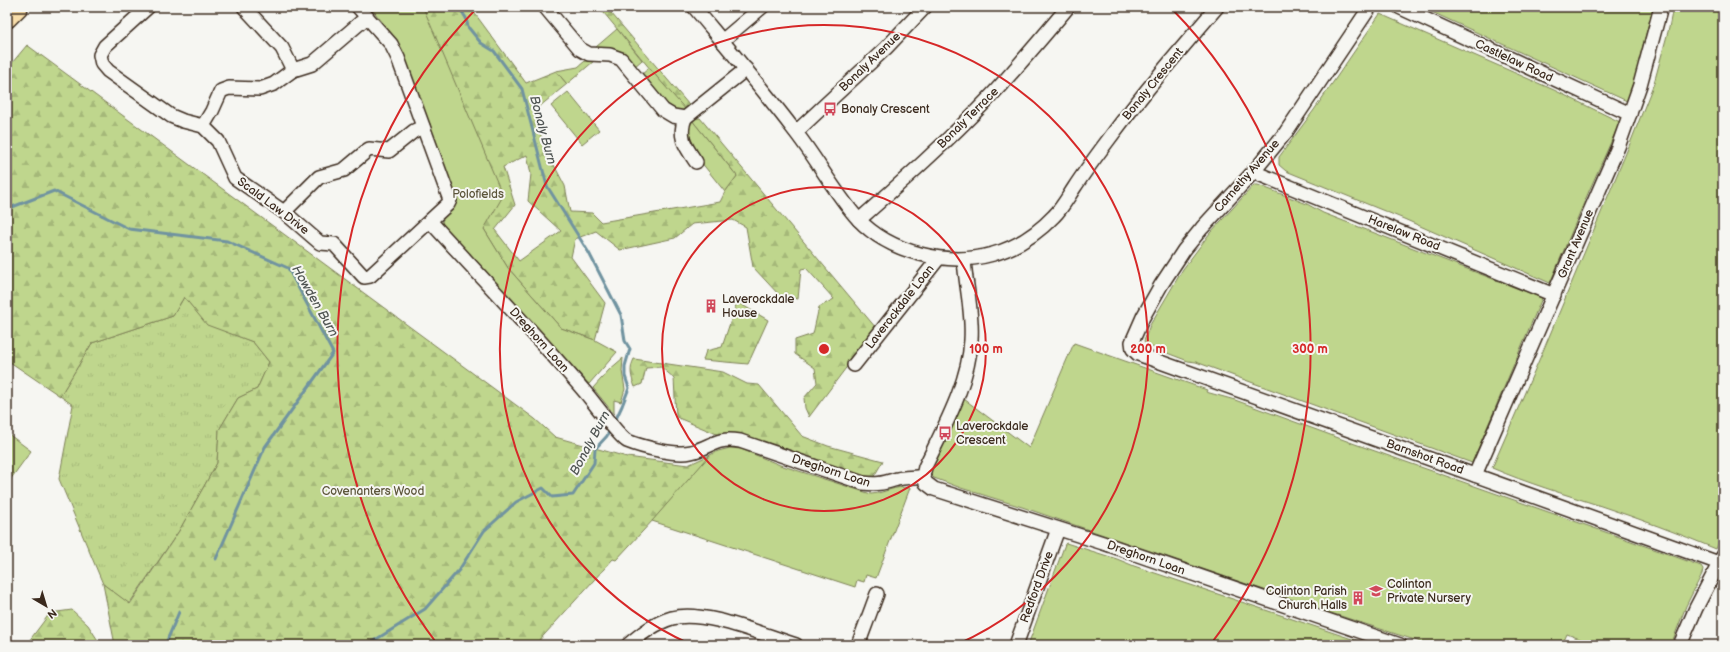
<svg xmlns="http://www.w3.org/2000/svg" width="1730" height="652" font-family="'Balsamiq Sans',sans-serif">
  <defs>
    <pattern id="grass-tufts" width="24" height="20" patternUnits="userSpaceOnUse"><rect width="24" height="20" fill="#bfd68d"/><path d="M3 7l-1-3M5 7V3M7 7l1-3M15 17l-1-3M17 17v-4M19 17l1-3" fill="none" stroke="#a5b879"/></pattern>
    <pattern id="forest-firs" width="22" height="20" patternUnits="userSpaceOnUse"><rect width="22" height="20" fill="#bfd68d"/><path d="M5 1l3.5 6h-7zM16 11l3.5 6h-7z" fill="#a5b879"/></pattern>
  </defs>
  <rect width="100%" height="100%" fill="#f6f6f2"/>
  <filter id="ink" filterUnits="userSpaceOnUse"><feTurbulence type="fractalNoise" baseFrequency=".025" numOctaves="2"/><feDisplacementMap in="SourceGraphic" scale="8" xChannelSelector="R" yChannelSelector="G"/><feConvolveMatrix kernelMatrix="1 2 1 2 8 2 1 2 1" color-interpolation-filters="sRGB"/></filter>
  <g filter="url(#ink)">
    <path fill="url(#grass-tufts)" stroke="#7d8056" d="M184 297 207 324 253 342 269 362 257 389 238 398 219 430 217 463 179 531 129 604 103 584 59 479 73 405 60 396 92 343 173 316Z"/>
    <g fill="url(#forest-firs)" stroke="#7d8056" fill-rule="evenodd">
      <path d="M423 7H470L526 83 556 71 567 84 534 111 544 146 565 186 570 212 592 213 601 222 720 202 725 192 737 176 691 119 700 118 876 328 809 417 805 408 804 398 817 383 815 368 795 354V340L813 334 819 307 834 299 806 268 801 269 798 299 780 296 753 267 746 227 733 220 692 224 675 238 620 250 596 231 575 239 571 257 605 303 595 340 561 328 508 268 484 229ZM527 155 531 174 528 201 561 231 519 261 495 230 515 205 503 167Z"/>
      <path d="M599 7H606L689 105 687 111 670 93Z"/>
      <path d="M27 45 535 419 555 437 627 457 688 465 710 455 680 491 616 560 613 559 535 645H115L103 584 130 604 179 531 217 463 219 430 238 398 257 389 269 362 253 342 207 325 184 297 173 316 92 343 60 396 7 360V69Z"/>
      <path d="M737 302 768 320 748 364 703 360 706 351 722 347Z"/>
      <path d="M634 359 723 372 747 384 759 385 802 436 828 446 883 461 873 478 856 474 781 447 719 435 676 417 674 378 661 367 646 368 642 384 635 387C631 377 629 369 634 359Z"/>
      <path d="M72 610 88 625 101 645H26L50 613Z"/>
    </g>
    <g fill="#bfd68d" stroke="#7d8056">
      <path d="M370 7H423L503 196 484 229 508 268 561 328 595 340 617 352 589 384 442 225C441 212 456 210 456 197L401 48 392 34Z"/>
      <path d="M1421 7H1653L1639 61 1640 62 1627 101Z"/>
      <path d="M1673 7H1723V534L1716 549C1678 533 1640 519 1601 506 1564 494 1527 483 1492 468L1546 344 1629 146 1654 83 1669 28Z"/>
      <path d="M1380 14 1554 90 1620 122 1589 191 1550 283 1404 219 1286 171 1279 165V157L1314 110Z"/>
      <path d="M617 29 642 60 634 67 596 47Z"/>
      <path d="M585 61H594L567 84 556 71 578 67Z"/>
      <path d="M649 68 687 111 685 113C664 107 654 90 641 75Z"/>
      <path d="M568 92 599 130 582 144 551 106Z"/>
      <path d="M691 119 737 176 725 192 701 162 686 135Z"/>
      <path d="M1254 185H1258L1307 204 1323 213 1542 298 1472 463 1196 362 1188 361 1146 345 1144 341 1150 325 1183 269 1210 233Z"/>
      <path d="M1074 343 1207 390 1206 392 1235 400 1355 444 1665 553 1701 566 1703 569 1702 574 1686 606 1671 645H1584L1585 641 1567 634 1562 645H1430L1328 612 1022 507 961 488 934 478 931 475 930 471 934 459 964 399 1029 448Z"/>
      <path d="M623 358 622 371 625 389 621 402 614 400V414L593 388 609 370Z"/>
      <path d="M7 433 31 451 7 484Z"/>
      <path d="M730 448 741 449 780 465 871 494C886 493 894 485 910 488L876 578 866 575 864 582 857 580 855 587 652 521 710 455 718 451Z"/>
      <path d="M1066 543 1117 559 1134 566 1370 645H1028L1065 544Z"/>
    </g>
    <g fill="none" stroke-linecap="round" stroke-linejoin="round">
      <g stroke="#7093a0" stroke-width="3">
        <path d="M459 7 466 18 468 27 481 43 494 51 522 89 547 186 589 253 621 315 625 341 630 349 625 366V376L629 388 622 406 614 423"/>
        <path d="M7 209 54 191 129 229 227 241 288 268 333 353 265 447 216 559"/>
        <path d="M168 645 166 643 179 612"/>
        <path d="M367 645 425 609 459 570 484 531 516 502 543 488 552 497 573 495 594 463 595 449 607 436 610 429"/>
      </g>
      <g stroke="#3b2a1e" stroke-width="16">
        <g id="minor">
          <path d="M148 7 105 46 100 55 102 64 108 71 171 116 183 121 203 126 218 141 235 178 284 212 320 243 334 244 364 277 370 276 448 204 450 200 398 58 391 44 358 7"/>
          <path d="M244 7 282 48 293 70"/>
          <path d="M545 7 580 49 589 54 610 55 621 59 663 110 673 116 685 118 746 69"/>
          <path d="M694 7C728 48 762 88 794 130 817 159 834 192 858 219 875 237 897 248 920 254 971 267 1018 254 1054 216 1062 208 1068 197 1074 188 1085 171 1097 155 1109 139 1143 93 1180 50 1217 7"/>
          <path d="M1370 7 1286 132 1255 170 1202 228 1184 250 1161 285 1143 317 1132 342 1133 349 1138 354 1719 563"/>
          <path d="M1399 7 1630 114"/>
          <path d="M722 41 762 7"/>
          <path d="M685 118C678 137 685 146 696 162"/>
          <path d="M203 126 212 111 221 91 229 88 260 89 274 84 293 70 312 64 367 17"/>
          <path d="M796 132 886 48 925 7"/>
          <path d="M1255 170 1261 175 1554 295"/>
          <path d="M284 212 319 177 344 170 369 149 389 151 414 131 423 127"/>
          <path d="M859 220C903 181 947 142 988 99 1016 69 1042 38 1068 7"/>
          <path d="M430 221C482 278 535 334 585 392 593 401 619 437 627 441 642 447 676 456 691 452 712 447 715 437 740 441L863 483C878 485 883 483 897 479 906 477 914 478 923 476"/>
          <path d="M854 365 938 259"/>
          <path d="M1475 475 1618 147 1640 85 1661 7"/>
          <path d="M923 476 926 483 934 489 1103 543 1400 645"/>
          <path d="M923 476 925 467C943 429 969 383 971 340 973 313 966 287 964 260"/>
          <path d="M628 645C641 634 655 623 672 618 704 609 763 635 796 645"/>
          <path d="M858 645 877 594"/>
          <path d="M1016 645 1058 529"/>
          <path d="M1680 645 1696 608 1723 556"/>
        </g>
      </g>
      <g stroke="#3b2a1e" stroke-width="22">
        <path id="highway" d="M7 18 18 7"/>
      </g>
      <use href="#minor" stroke="#f6f6f2" stroke-width="13"/>
      <use href="#highway" stroke="#f8deab" stroke-width="19"/>
    </g>
  </g>
  <g fill="none" stroke="#d62828" stroke-width="2">
    <circle cx="824" cy="349" r="162"/>
    <path d="M692 645A324 324 0 1 1 956 645"/>
    <path d="M438 645A486 486 0 0 1 477 8M1171 8A486 486 0 0 1 1210 645"/>
  </g>
  <defs>
    <g id="bus-bare" transform="scale(1.08)"><path d="M-5-6H5V4H4V6H2V4H-2V6H-4V4H-5ZM-3.5-4V0h7V-4ZM-3.5 1.2v1.5H-2V1.2ZM2 1.2v1.5H3.5V1.2Z" fill="#d1495b" stroke="#f6f6f2" stroke-width="2.5" paint-order="stroke"/></g>
    <g id="building-bare" transform="scale(1.08)"><path d="M-4-6H4V6H1V3H-1V6H-4ZM-2.5-4.3h1.7v1.8h-1.7ZM.8-4.3h1.7v1.8H.8ZM-2.5-1h1.7V.8h-1.7ZM.8-1h1.7V.8H.8Z" fill="#d1495b" stroke="#f6f6f2" stroke-width="2.5" paint-order="stroke"/></g>
    <g id="school-bare" transform="scale(1.08)"><path d="M0-5L7-2L0 1L-7-2ZM-4 1L0 2.5L4 1V4Q0 6-4 4Z" fill="#d1495b" stroke="#f6f6f2" stroke-width="2.5" paint-order="stroke"/></g>
  </defs>
  <g fill-rule="evenodd">
    <use href="#bus-bare" x="830" y="109"/>
    <use href="#building-bare" x="711" y="306"/>
    <use href="#bus-bare" x="945" y="433"/>
    <use href="#school-bare" x="1376" y="591"/>
    <use href="#building-bare" x="1358" y="598"/>
  </g>
  <g text-anchor="middle" dominant-baseline="central" stroke-width="4" stroke-linejoin="round" paint-order="stroke">
    <g font-size="12" fill="#3b2a1e" stroke="#f6f6f2">
      <text transform="translate(1514 61) rotate(25)">Castlelaw Road</text>
      <text transform="translate(870 62) rotate(-44)">Bonaly Avenue</text>
      <text transform="translate(1153 84) rotate(-51)">Bonaly Crescent</text>
      <text transform="translate(968 118) rotate(-45)">Bonaly Terrace</text>
      <text transform="translate(1247 176) rotate(-49)">Carnethy Avenue</text>
      <text transform="translate(273 206) rotate(37)">Scald Law Drive</text>
      <text transform="translate(1404 233) rotate(22)">Harelaw Road</text>
      <text transform="translate(1576 244) rotate(-67)">Grant Avenue</text>
      <text transform="translate(900 307) rotate(-52)">Laverockdale Loan</text>
      <text transform="translate(539 340) rotate(48)">Dreghorn Loan</text>
      <text transform="translate(1425 457) rotate(20)">Barnshot Road</text>
      <text transform="translate(831 471) rotate(18)">Dreghorn Loan</text>
      <text transform="translate(1146 558) rotate(19)">Dreghorn Loan</text>
      <text transform="translate(1037 587) rotate(-70)">Redford Drive</text>
    </g>
    <g font-size="12" fill="#3b2a1e" stroke="#f6f6f2" text-anchor="start">
      <text x="841" y="109">Bonaly Crescent</text>
      <text x="722" y="299">Laverockdale<tspan x="722" dy="14">House</tspan></text>
      <text x="956" y="426">Laverockdale<tspan x="956" dy="14">Crescent</tspan></text>
      <text x="1387" y="584">Colinton<tspan x="1387" dy="14">Private Nursery</tspan></text>
      <text x="1347" y="591" text-anchor="end">Colinton Parish<tspan x="1347" dy="14">Church Halls</tspan></text>
    </g>
    <g font-size="12" fill="#5c553a" stroke="#f6f6f2">
      <text x="478" y="194">Polofields</text>
      <text x="373" y="491">Covenanters Wood</text>
    </g>
    <g font-size="13" font-style="italic" fill="#515654" stroke="#f6f6f2">
      <text transform="translate(543 130) rotate(75)">Bonaly Burn</text>
      <text transform="translate(315 301) rotate(60)">Howden Burn</text>
      <text transform="translate(590 443) rotate(-62)">Bonaly Burn</text>
    </g>
  </g>
  <circle cx="824" cy="349" r="6" fill="#d62828" stroke="#f6f6f2" stroke-width="2"/>
  <g font-size="12" text-anchor="middle" font-weight="bold" fill="#d62828" stroke="#f6f6f2" stroke-width="4" stroke-linejoin="round" paint-order="stroke">
    <text x="986" y="353">100 m</text>
    <text x="1148" y="353">200 m</text>
    <text x="1310" y="353">300 m</text>
  </g>
  <rect width="1730" height="652" fill="none" stroke="#f6f6f2" stroke-width="24"/>
  <rect x="12" y="12" width="1706" height="628" fill="none" stroke="#3b2a1e" stroke-width="1.5" filter="url(#ink)"/>
  <g transform="translate(46 606) rotate(142)" stroke="#f6f6f2" stroke-width="3" paint-order="stroke">
  <path d="M0-3L7 15L0 10L-7 15Z" fill="#3b2a1e"/>
  <text y="-6" font-size="11" font-weight="bold" text-anchor="middle" fill="#3b2a1e">N</text>
  </g>
</svg>
